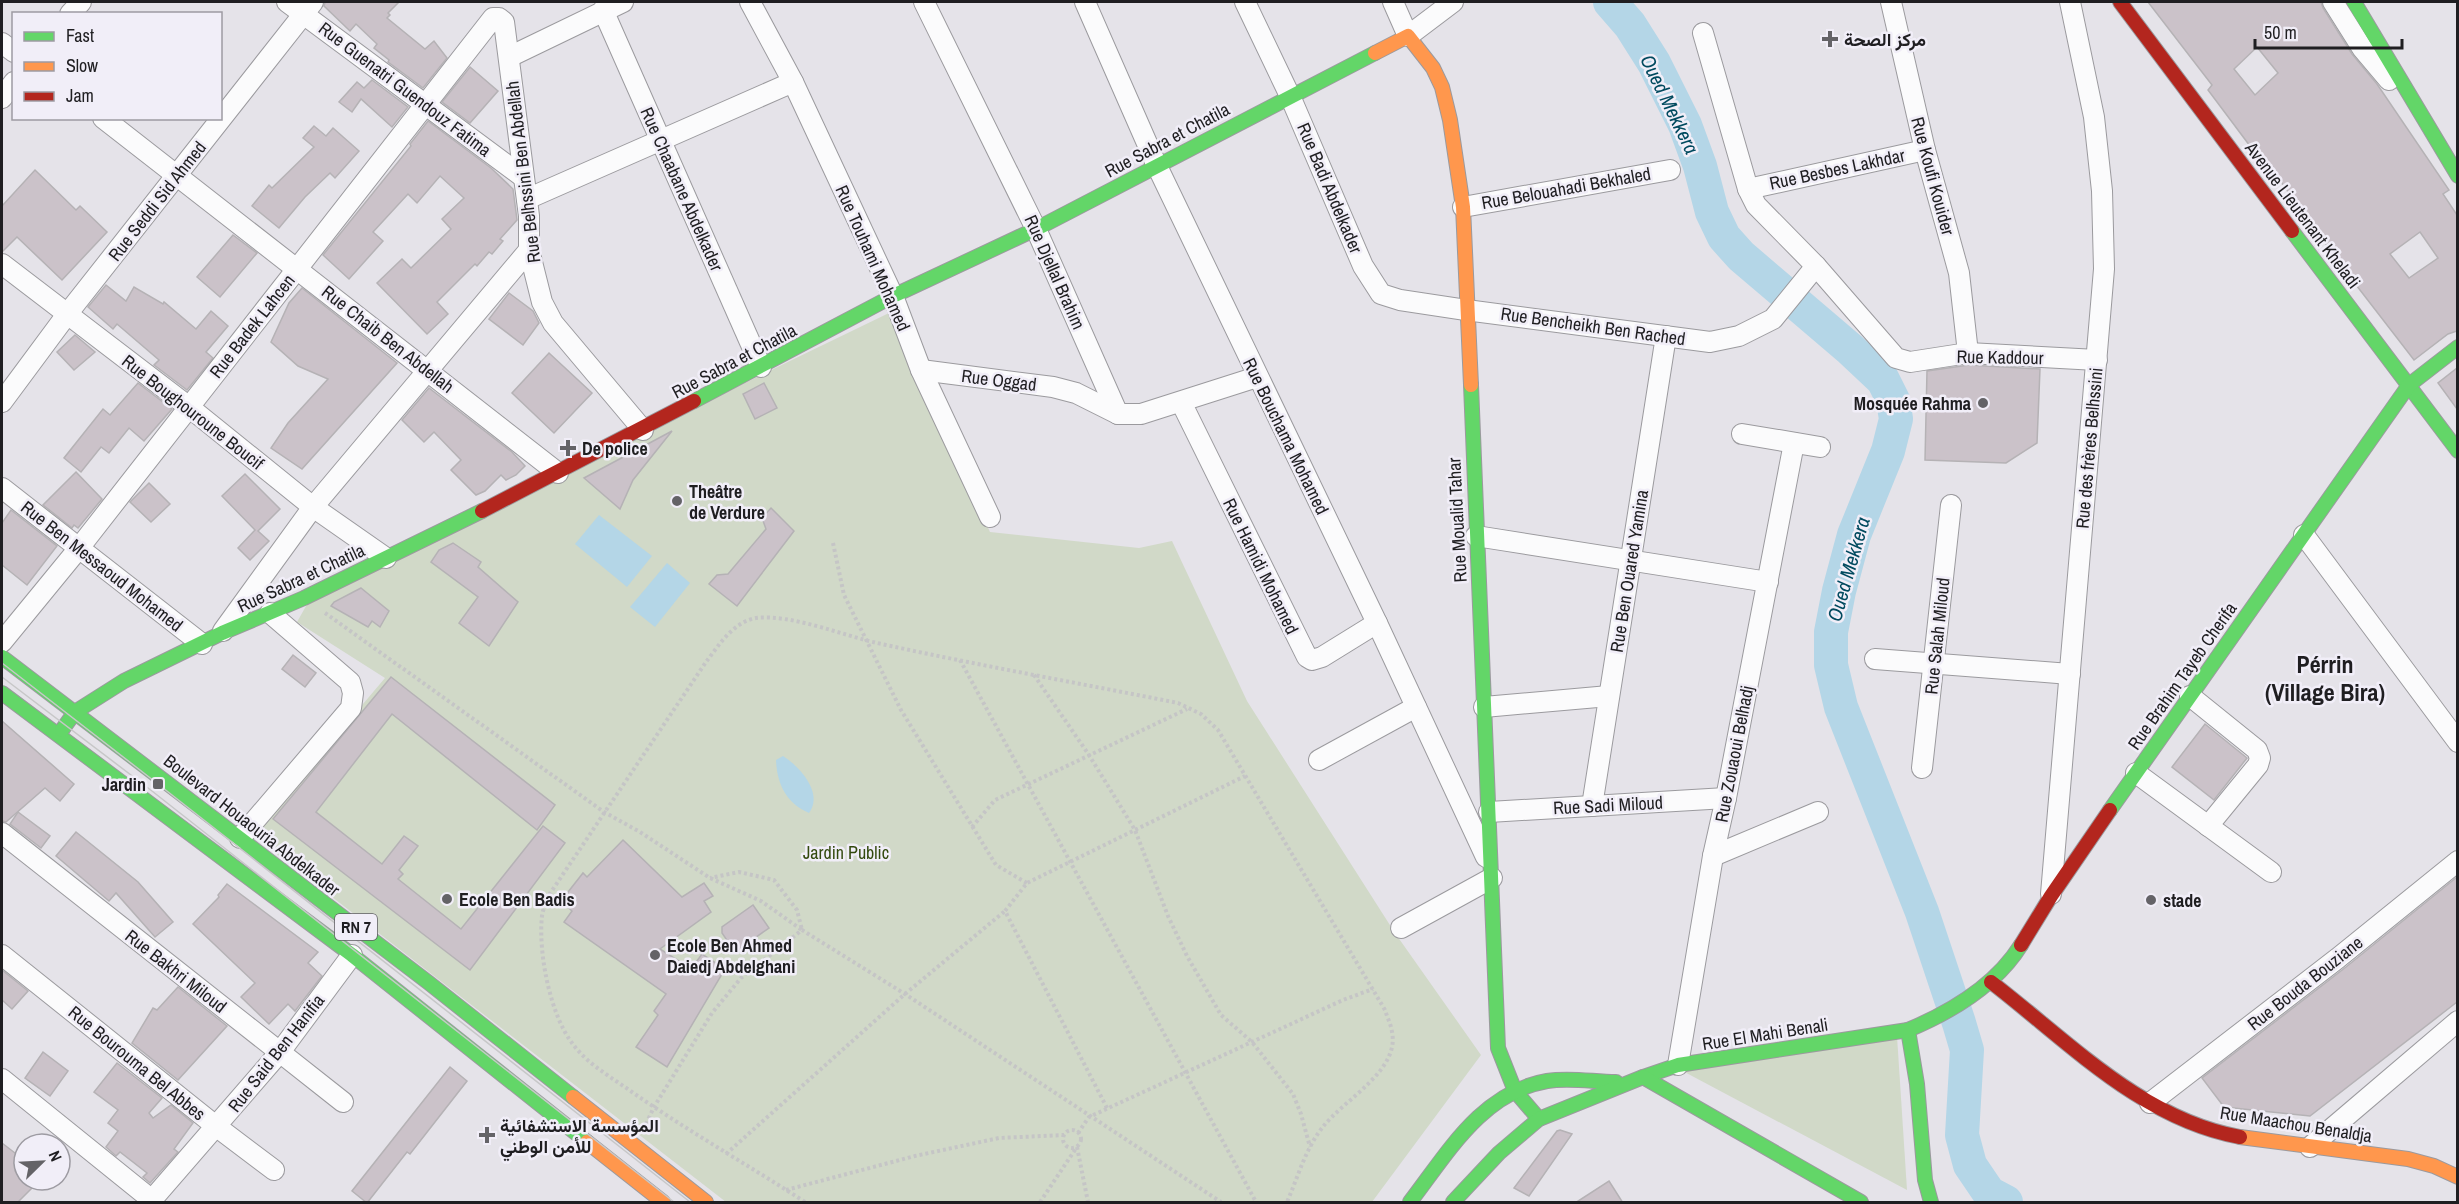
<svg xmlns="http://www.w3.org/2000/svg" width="2459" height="1204" font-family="'Archivo Narrow',Vazirmatn,sans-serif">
  <rect width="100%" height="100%" fill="#e5e3e9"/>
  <g fill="#d1d9c8">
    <path d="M889 313 990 532 1139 548 1172 541 1247 701 1395 933 1481 1055 1372 1202H726L252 835 385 678 297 622 314 592Z"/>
    <path d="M1897 1036 1907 1190 1677 1068Z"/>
  </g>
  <g fill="#b4d6e7">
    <path d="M599 515 652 556 627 587 575 544Z"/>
    <path d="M667 563 690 583 655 627 630 607Z"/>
    <path d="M783 756C799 766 824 793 809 813 786 803 777 784 776 760Z"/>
  </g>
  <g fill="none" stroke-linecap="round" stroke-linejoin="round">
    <path stroke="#b4d6e7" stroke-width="34" d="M1610 2 1630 25 1654 63 1685 125 1700 166 1712 212 1724 237 1741 256 1850 349 1883 380 1893 400 1896 419 1888 451 1854 535 1839 591 1831 632V665L1841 707 1922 912 1959 1023 1967 1050 1962 1135 1970 1165 1989 1193 2006 1202"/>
  </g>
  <g fill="#cbc2c9" stroke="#b5b2b5" stroke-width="1.5" fill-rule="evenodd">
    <path d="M325 2H399L388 13 390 15 387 18 425 49 434 41 447 58 423 88 388 62 389 60 374 48 377 44 356 24 350 31 324 6Z"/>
    <path d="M2148 2H2321L2323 8 2352 54 2377 84 2449 190 2443 194 2457 215V331L2448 334 2414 360 2343 268 2253 143 2250 146 2208 90 2212 85ZM2257 47 2278 73 2255 95 2234 69ZM2420 232 2438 258 2409 278 2390 254Z"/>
    <path d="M470 67 498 91 470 123 442 102Z"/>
    <path d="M372 80 408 107 392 127 361 99 352 112 339 102 357 82 364 88Z"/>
    <path d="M428 121 491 168 513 189 517 220 500 239 503 241 492 254 489 252 477 266 475 264 437 302 448 314 427 334 377 283 402 259 411 268 451 229 442 219 464 198 440 176 417 203 408 194 373 232 383 241 349 279 323 255 411 146 410 144Z"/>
    <path d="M314 126 326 136 333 128 359 151 335 178 330 173 305 197 279 228 252 206 269 185 272 188 314 147 303 138Z"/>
    <path d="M35 170 76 210 80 206 107 232 62 280 17 237 2 252V206Z"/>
    <path d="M233 235 257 253 220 297 197 277Z"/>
    <path d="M106 285 126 301 134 287 163 304 164 302 196 329 211 311 228 326 206 352 213 358 187 390 154 365 159 360 117 324 113 329 88 307Z"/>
    <path d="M302 288 397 363 302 469 271 448 288 423 328 379 298 366 271 342 289 303Z"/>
    <path d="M509 293 533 311 539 323 523 345 489 319Z"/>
    <path d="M75 335 95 352 74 370 57 352Z"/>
    <path d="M549 353 592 393 554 433 512 393Z"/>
    <path d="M1969 365 2040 369 2037 443 2006 463 1925 460 1927 371Z"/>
    <path d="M2457 368V409L2438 383Z"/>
    <path d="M138 383 172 409 144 441 129 428 109 453 101 447 81 472 64 458 103 409 110 415Z"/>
    <path d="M764 383 777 408 755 419 743 394Z"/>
    <path d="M429 388 512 452 525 466 516 475 506 480 501 475 485 491 476 495 451 470 461 460 434 432 424 442 402 420Z"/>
    <path d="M672 431 633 480 620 509 584 478Z"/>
    <path d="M76 472 102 499 78 528 74 525 72 528 43 505Z"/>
    <path d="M245 474 280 509 258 531 269 541 250 560 238 548 255 530 222 496Z"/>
    <path d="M149 483 170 504 151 522 130 502Z"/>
    <path d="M771 508 794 531 737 606 709 584 717 575 728 574 766 529 762 518Z"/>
    <path d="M11 510 57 546 27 585 2 565V523Z"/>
    <path d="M453 543 481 562 478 567 518 602 489 646 459 623 478 597 431 562 439 550Z"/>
    <path d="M361 588 389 611 380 627 372 621 368 627 331 606 334 602Z"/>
    <path d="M293 655 316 673 305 687 282 669Z"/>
    <path d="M391 677 555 805 537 830 392 714 316 812 382 864 404 836 418 846 399 870 403 874 398 879 461 929 543 826 565 843 470 970 273 819Z"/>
    <path d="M2 721 74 784 60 801 45 788 6 822 2 821Z"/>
    <path d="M2205 724 2247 758 2214 800 2172 767Z"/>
    <path d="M18 812 50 836 41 848 10 824Z"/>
    <path d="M76 832 138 882 173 922 155 937 116 893 109 901 56 856Z"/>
    <path d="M623 840 682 897 704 883 713 896 704 901 711 912 660 949 691 969 702 954 725 969 667 1067 636 1047 658 1015 654 1011 666 994 564 922 572 911 561 901 583 873 587 877Z"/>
    <path d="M2457 877V1002L2310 1116 2224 1107 2202 1078 2346 967Z"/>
    <path d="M227 884 318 952 308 963 322 976 295 1011 288 1004 269 1024 241 997 255 983 193 924 219 897 218 895Z"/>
    <path d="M753 905 769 928 735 952 722 933V927Z"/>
    <path d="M2 970 28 991 12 1009 2 1000Z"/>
    <path d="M178 987 227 1026 178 1080 132 1043 153 1008 157 1010Z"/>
    <path d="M43 1052 68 1071 50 1096 25 1078Z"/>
    <path d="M117 1063 162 1098 149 1113 153 1118 171 1105 193 1123 174 1149 178 1152 150 1183 143 1177 147 1173 120 1152 116 1156 106 1147 118 1131 108 1123 118 1110 94 1092Z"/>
    <path d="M450 1067 467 1081 410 1154 407 1152 367 1203 352 1191Z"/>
    <path d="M1560 1130 1572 1134 1529 1196 1514 1188 1557 1131Z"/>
    <path d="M2 1143 24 1160 15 1171 32 1188 17 1203H2Z"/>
    <path d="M1609 1181 1623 1203H1575Z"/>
  </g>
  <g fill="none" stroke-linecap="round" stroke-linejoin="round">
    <g stroke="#9b9a9e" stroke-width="22">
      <g id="street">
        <path d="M287 2 523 177"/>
        <path d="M750 2 793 82 893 296 921 370 990 517"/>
        <path d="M924 2 1036 229 1118 414H1141L1257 377"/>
        <path d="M1085 2 1157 166 1377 623 1486 857"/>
        <path d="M1245 2 1290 96 1363 266 1381 294 1400 300 1466 310 1710 342 1739 336 1773 319 1816 266"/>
        <path d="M1393 2 1408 36 1453 2"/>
        <path d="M1891 2 1925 150 1959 273 1968 353"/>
        <path d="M2333 2 2362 48 2389 80"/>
        <path d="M603 10 761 367"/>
        <path d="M70 14 81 2"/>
        <path d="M1703 33 1748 189 1756 205 1816 266 1896 358 1910 362 1968 353 2097 360"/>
        <path d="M2 43 14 52"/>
        <path d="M509 57 623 2"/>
        <path d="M2 98 14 82"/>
        <path d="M103 118 558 473"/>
        <path d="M1748 189 1925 150"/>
        <path d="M527 199 793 82"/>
        <path d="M1463 207 1670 170"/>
        <path d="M2 264 189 407 313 507 386 558"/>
        <path d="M921 370 1053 387 1076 393 1118 414"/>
        <path d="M2 402 68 313 313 2"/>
        <path d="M1181 402 1307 657 1312 660 1322 657 1377 623"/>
        <path d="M1742 434 1820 447"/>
        <path d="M2 488 202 644"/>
        <path d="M2304 535 2458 742"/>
        <path d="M1476 536 1768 582"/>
        <path d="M223 631 313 507 529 250"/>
        <path d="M2 642 79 548 493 18H499L504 22 529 216V250L542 302 553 323 643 430"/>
        <path d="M1875 659 2070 674"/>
        <path d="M2190 696 2257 750 2260 758 2258 765 2208 826"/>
        <path d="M1484 707 1609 696"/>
        <path d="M1319 760 1416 707"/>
        <path d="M1922 768 1951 505"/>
        <path d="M2136 773 2271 872"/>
        <path d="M1592 806 1666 336"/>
        <path d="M1489 812 1726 798"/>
        <path d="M2 833 343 1102"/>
        <path d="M240 838 351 708 353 693 350 682 270 613"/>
        <path d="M1713 856 1818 812"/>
        <path d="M2051 894 2104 269 2102 191 2094 117 2070 2"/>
        <path d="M1401 928 1492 878"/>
        <path d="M2 955 217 1127 274 1170"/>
        <path d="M1678 1065 1713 856 1726 798 1794 443"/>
        <path d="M2 1079 152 1200"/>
        <path d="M2150 1103 2338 958 2458 861"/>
        <path d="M2310 1147 2458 1021"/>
        <path d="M150 1202 280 1052 352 955"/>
      </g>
    </g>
    <g stroke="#9b9a9e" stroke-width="16">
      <g id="fast">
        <path d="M2354 2 2458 176"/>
        <path d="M2292 231 2458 451"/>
        <path d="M1471 385 1498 1048 1515 1091 1539 1119"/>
        <path d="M694 401 893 296 1036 229 1375 53"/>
        <path d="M2 657 429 983 573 1097"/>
        <path d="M2 693 352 955 587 1142"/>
        <path d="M62 730 75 712 124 681 222 633 304 598 482 511"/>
        <path d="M2110 810 2409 385 2458 347"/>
        <path d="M1908 1030 1917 1084 1925 1180 1931 1202"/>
        <path d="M1643 1077 1678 1065 1908 1030C1951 1012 1996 985 2021 945"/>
        <path d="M1410 1202C1447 1154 1482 1092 1547 1081 1570 1077 1594 1082 1616 1082"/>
        <path d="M1453 1202 1499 1153 1539 1119 1643 1077 1861 1202"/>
      </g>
    </g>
    <g stroke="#9b9a9e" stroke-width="16">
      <g id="slow">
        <path d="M1375 53 1408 36 1433 68 1442 87 1450 120 1463 207 1471 385"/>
        <path d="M573 1097 706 1202"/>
        <path d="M2240 1137 2408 1159 2434 1166 2458 1177"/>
        <path d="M587 1142 663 1202"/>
      </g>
    </g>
    <g stroke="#9b9a9e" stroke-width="16">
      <g id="jam">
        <path d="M2120 2 2292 231"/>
        <path d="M482 511 694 401"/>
        <path d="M2021 945 2051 896 2110 810"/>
        <path d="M1991 982C2068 1041 2141 1119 2240 1137"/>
      </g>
    </g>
    <g stroke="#c5c5c6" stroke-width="4" stroke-dasharray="3 3" stroke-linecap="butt">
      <path d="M833 543 844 595 901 710 996 865 1027 883"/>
      <path d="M325 613 604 812 640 832 710 878 761 901 802 930 797 910 774 880 739 872 710 878"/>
      <path d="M960 660 1256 1202"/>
      <path d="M1034 675 1089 755 1135 830 1168 916 1187 956 1221 1015 1252 1042 1293 1094 1301 1114 1310 1147"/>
      <path d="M972 827 995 800 1187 709"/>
      <path d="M1107 1108 1005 911 1027 883 1245 776"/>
      <path d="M646 1124 654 1107 712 1013 741 978 802 930 905 994 1221 1202"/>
      <circle cx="1072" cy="1139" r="9"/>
      <path d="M1078 1133 1089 1117 1343 1000 1373 989"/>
      <path d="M1077 1147 1088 1202"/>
      <path d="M726 1154 905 994 1005 911"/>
      <path d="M786 1190 915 1156 999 1138 1064 1135"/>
      <path d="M805 1202C748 1165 688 1131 632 1092 611 1077 587 1064 572 1043 550 1014 538 952 542 916 543 909 546 902 549 895L706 662C719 645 733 622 756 618 791 614 842 635 877 643 977 665 1078 683 1178 703L1201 714 1218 730 1385 1010C1387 1017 1391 1024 1392 1032 1400 1071 1344 1099 1322 1128 1305 1150 1298 1177 1287 1202"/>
      <path d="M1040 1202 1077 1147"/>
    </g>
    <use href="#street" stroke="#fbfbfc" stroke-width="20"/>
    <use href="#fast" stroke="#63d668" stroke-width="14"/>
    <use href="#slow" stroke="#ff974d" stroke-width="14"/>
    <use href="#jam" stroke="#b3261e" stroke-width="14"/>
    <g stroke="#c7c7c8" stroke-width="1.5">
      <path d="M2 663 158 784 690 1202"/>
      <path d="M2 677 152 791 674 1202"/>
    </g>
  </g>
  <g fill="#646367" stroke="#f1eef8" stroke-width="2">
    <path d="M1827 30h6v6h6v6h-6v6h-6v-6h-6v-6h6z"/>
    <circle cx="1983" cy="403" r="6"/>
    <path d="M565 439h6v6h6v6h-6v6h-6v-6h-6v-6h6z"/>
    <circle cx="677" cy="501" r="6"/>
    <rect x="152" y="778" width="12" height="12" rx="3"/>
    <circle cx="447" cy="899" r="6"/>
    <circle cx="2151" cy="900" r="6"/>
    <circle cx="655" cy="955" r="6"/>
    <path d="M484 1126h6v6h6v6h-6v6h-6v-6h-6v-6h6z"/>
  </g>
  <g text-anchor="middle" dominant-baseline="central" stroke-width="5" stroke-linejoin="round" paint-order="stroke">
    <rect fill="#f1eef8" stroke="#5e5c62" stroke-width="1.5" x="335" y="914" width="42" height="26" rx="4.5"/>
    <g font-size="16" font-weight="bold" fill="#1f1e21">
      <text x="356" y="927">RN 7</text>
    </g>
    <g font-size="18" font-weight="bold" fill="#1f1e21" stroke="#f1eef8" text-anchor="start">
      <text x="1844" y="39">مركز الصحة</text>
      <text x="1971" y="403" text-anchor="end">Mosquée Rahma</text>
      <text x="582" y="448">De police</text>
      <text x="689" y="491">Theâtre<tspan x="689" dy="21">de Verdure</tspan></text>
      <text x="146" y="784" text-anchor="end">Jardin</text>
      <text x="459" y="899">Ecole Ben Badis</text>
      <text x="2163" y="900">stade</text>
      <text x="667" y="945">Ecole Ben Ahmed<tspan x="667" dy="21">Daiedj Abdelghani</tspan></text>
      <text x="500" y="1125">المؤسسة الاستشفائية<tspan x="500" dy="21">للأمن الوطني</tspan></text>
    </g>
    <g font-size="18" fill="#1f1e21" stroke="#f1eef8">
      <text transform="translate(405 89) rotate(37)">Rue Guenatri Guendouz Fatima</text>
      <text transform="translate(1167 140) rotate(-28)">Rue Sabra et Chatila</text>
      <text transform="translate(1837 169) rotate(-12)">Rue Besbes Lakhdar</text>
      <text transform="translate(523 172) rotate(-97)">Rue Belhssini Ben Abdellah</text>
      <text transform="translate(1933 176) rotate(75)">Rue Koufi Kouider</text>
      <text transform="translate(1330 188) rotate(67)">Rue Badi Abdelkader</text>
      <text transform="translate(1566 188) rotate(-10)">Rue Belouahadi Bekhaled</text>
      <text transform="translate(682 189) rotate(66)">Rue Chaabane Abdelkader</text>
      <text transform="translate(157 201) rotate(-52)">Rue Seddi Sid Ahmed</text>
      <text transform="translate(2303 215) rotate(53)">Avenue Lieutenant Kheladi</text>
      <text transform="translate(873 258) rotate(66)">Rue Touhami Mohamed</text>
      <text transform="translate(1055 272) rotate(66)">Rue Djellal Brahim</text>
      <text transform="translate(252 326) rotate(-52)">Rue Badek Lahcen</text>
      <text transform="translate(1593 326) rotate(8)">Rue Bencheikh Ben Rached</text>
      <text transform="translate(388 339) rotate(38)">Rue Chaib Ben Abdellah</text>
      <text transform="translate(2000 357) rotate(1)">Rue Kaddour</text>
      <text transform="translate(734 361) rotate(-28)">Rue Sabra et Chatila</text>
      <text transform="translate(999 380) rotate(7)">Rue Oggad</text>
      <text transform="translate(193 412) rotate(38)">Rue Boughouroune Boucif</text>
      <text transform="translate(1286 436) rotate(64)">Rue Bouchama Mohamed</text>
      <text transform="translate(2089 448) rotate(-85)">Rue des frères Belhssini</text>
      <text transform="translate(1457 520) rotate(-93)">Rue Moualid Tahar</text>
      <text transform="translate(102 566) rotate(38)">Rue Ben Messaoud Mohamed</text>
      <text transform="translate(1261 566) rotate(64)">Rue Hamidi Mohamed</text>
      <text transform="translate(1629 571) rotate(-81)">Rue Ben Ouared Yamina</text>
      <text transform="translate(301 578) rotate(-25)">Rue Sabra et Chatila</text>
      <text transform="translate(1937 636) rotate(-84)">Rue Salah Miloud</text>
      <text transform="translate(2182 676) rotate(-55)">Rue Brahim Tayeb Cherifa</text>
      <text transform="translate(1734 754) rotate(-79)">Rue Zouaoui Belhadj</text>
      <text transform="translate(1608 805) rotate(-3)">Rue Sadi Miloud</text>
      <text transform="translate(252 825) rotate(38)">Boulevard Houaouria Abdelkader</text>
      <text transform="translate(176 971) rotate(38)">Rue Bakhri Miloud</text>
      <text transform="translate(2305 983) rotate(-38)">Rue Bouda Bouziane</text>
      <text transform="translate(1765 1034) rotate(-9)">Rue El Mahi Benali</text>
      <text transform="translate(276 1053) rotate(-52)">Rue Said Ben Hanifia</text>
      <text transform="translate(137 1063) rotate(39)">Rue Bourouma Bel Abbes</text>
      <text transform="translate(2296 1124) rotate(9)">Rue Maachou Benaldja</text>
    </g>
    <g font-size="18" fill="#334a0e" stroke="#f1eef8">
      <text x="846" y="852">Jardin Public</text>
    </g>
    <g font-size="20" font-style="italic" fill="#014a5f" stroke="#f1eef8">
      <text transform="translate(1670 104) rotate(64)">Oued Mekkera</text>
      <text transform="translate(1848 569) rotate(-74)">Oued Mekkera</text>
    </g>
    <g font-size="24" font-weight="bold" fill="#1f1e21" stroke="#f1eef8">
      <text x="2325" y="664">Pérrin<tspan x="2325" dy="28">(Village Bira)</tspan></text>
    </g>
  </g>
  <rect width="2459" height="1204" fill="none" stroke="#1f1e21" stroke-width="6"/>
  <rect x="12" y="12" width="210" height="108" fill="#f1eef8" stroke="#9d9ba2" stroke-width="1.5"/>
  <rect x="24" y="32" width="30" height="9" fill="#63d668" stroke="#9d9ba2" stroke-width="1.5"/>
  <text x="66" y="42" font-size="18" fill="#1f1e21">Fast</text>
  <rect x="24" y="62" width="30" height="9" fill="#ff974d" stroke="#9d9ba2" stroke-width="1.5"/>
  <text x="66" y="72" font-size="18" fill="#1f1e21">Slow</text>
  <rect x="24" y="92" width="30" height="9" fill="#b3261e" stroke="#9d9ba2" stroke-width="1.5"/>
  <text x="66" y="102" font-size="18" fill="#1f1e21">Jam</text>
  <g transform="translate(42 1162) rotate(66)"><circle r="28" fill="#f1eef8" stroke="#9d9ba2" stroke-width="1.5"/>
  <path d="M0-4.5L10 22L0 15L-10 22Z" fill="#646367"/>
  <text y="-9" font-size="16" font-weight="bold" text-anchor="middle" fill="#1f1e21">N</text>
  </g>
  <path d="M2255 39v9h147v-9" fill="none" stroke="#1f1e21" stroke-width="3"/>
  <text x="2264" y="39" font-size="18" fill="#1f1e21" stroke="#f1eef8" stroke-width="4.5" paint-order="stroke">50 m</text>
</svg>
